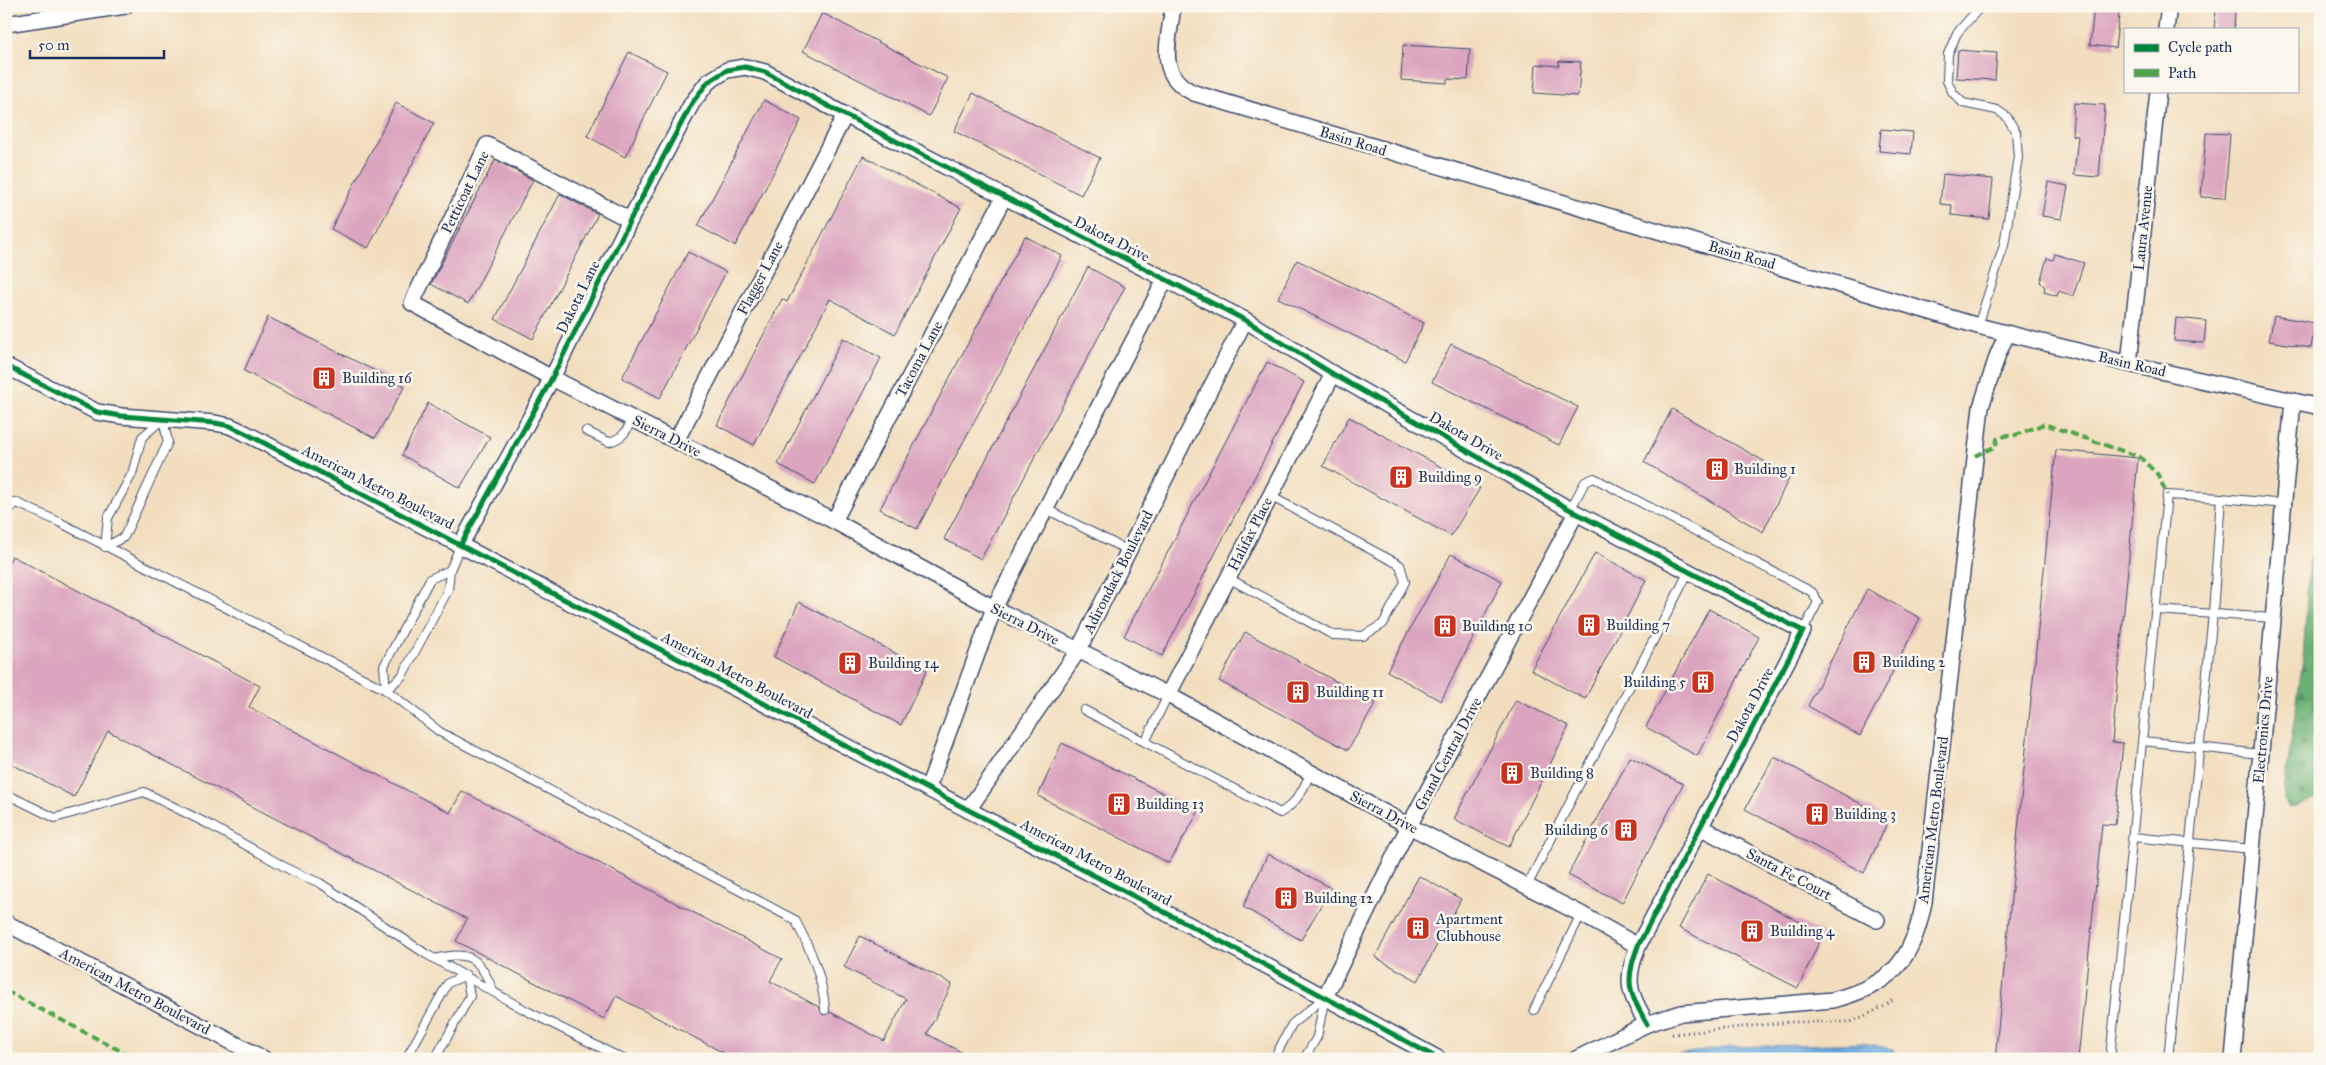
<svg xmlns="http://www.w3.org/2000/svg" width="2326" height="1065" font-family="'IM FELL Great Primer',serif">
  <defs>
    <pattern id="forest-firs" width="22" height="20" patternUnits="userSpaceOnUse" patternTransform="scale(1.25)"><rect width="22" height="20" fill="#6bb075"/><path d="M5 1l3.5 6h-7zM16 11l3.5 6h-7z" fill="#579063"/></pattern>
    <pattern id="water-waves" width="16" height="10" patternUnits="userSpaceOnUse" patternTransform="scale(1.25)"><rect width="16" height="10" fill="#6eabe0"/><path d="M0 5q4-4 8 0t8 0" fill="none" stroke="#5a8cb9"/></pattern>
  </defs>
  <rect width="100%" height="100%" fill="#fbf7ec"/>
  <filter id="ink" filterUnits="userSpaceOnUse"><feTurbulence type="fractalNoise" baseFrequency=".02" numOctaves="2"/><feDisplacementMap in="SourceGraphic" scale="10" xChannelSelector="R" yChannelSelector="G"/><feConvolveMatrix kernelMatrix="1 2 1 2 8 2 1 2 1" color-interpolation-filters="sRGB"/></filter>
  <filter id="wash" filterUnits="userSpaceOnUse"><feTurbulence type="fractalNoise" baseFrequency=".0096" numOctaves="4" result="noise"/><feDisplacementMap in="SourceGraphic" scale="20" xChannelSelector="R" yChannelSelector="G"/><feGaussianBlur stdDeviation="1.12" result="paint"/><feColorMatrix in="noise" values="0 0 0 0 0 0 0 0 0 0 0 0 0 0 0 0 0 1.4 0 .05"/><feComposite in="paint" operator="in"/></filter>
  <g filter="url(#wash)">
    <rect width="100%" height="100%" fill="#f2debf"/>
    <path fill="url(#forest-firs)" stroke="#43706a" d="M2320 530V798L2289 808 2284 801V791L2303 659 2309 565Z"/>
    <path fill="url(#water-waves)" stroke="#446d9f" d="M1863 1043 1893 1049 1899 1059H1664L1674 1055 1732 1047Z"/>
    <g id="blocks">
      <g fill="#dca5bf">
        <path d="M2094 6H2120L2115 48 2090 45Z"/>
        <path d="M2216 9 2235 11 2234 29H2214Z"/>
        <path d="M822 13 948 78 929 116 803 51Z"/>
        <path d="M1403 45 1470 49 1468 80 1447 79V83L1401 80Z"/>
        <path d="M1958 50 1997 53 1995 80 1956 78Z"/>
        <path d="M629 52 667 71 625 157 587 136Z"/>
        <path d="M1559 61 1581 62 1578 96 1534 93 1536 64 1559 66Z"/>
        <path d="M973 93 1100 158 1081 195 954 131Z"/>
        <path d="M764 100 801 120 735 246 698 226Z"/>
        <path d="M396 103 434 123 368 248 331 229Z"/>
        <path d="M2074 103 2105 105 2099 177 2074 175 2078 136 2072 135Z"/>
        <path d="M1881 129 1913 132 1911 154 1879 151Z"/>
        <path d="M2206 133 2230 134 2225 198 2201 197Z"/>
        <path d="M863 156 961 208 895 334 830 299 754 445 717 425 782 299 787 302Z"/>
        <path d="M495 160 533 180 468 304 431 284Z"/>
        <path d="M1943 174 1993 179 1989 219 1951 215 1952 205 1940 204Z"/>
        <path d="M2048 182 2068 186 2062 219 2042 216Z"/>
        <path d="M560 194 598 214 533 339 495 319Z"/>
        <path d="M1025 236 1062 256 917 529 880 509Z"/>
        <path d="M688 252 726 272 660 398 622 378Z"/>
        <path d="M2055 254 2084 263 2073 296 2059 291 2057 296 2044 292 2045 287 2040 282 2047 258 2053 260Z"/>
        <path d="M1297 260 1424 323 1405 361 1278 298Z"/>
        <path d="M1088 267 1125 287 981 559 944 539Z"/>
        <path d="M2274 316 2315 323 2311 348 2269 341Z"/>
        <path d="M268 317 405 386 375 438 244 371Z"/>
        <path d="M2176 318 2206 321 2204 343 2174 341Z"/>
        <path d="M843 338 881 358 815 484 778 464Z"/>
        <path d="M1451 344 1578 407 1559 445 1432 382Z"/>
        <path d="M1267 362 1304 382 1162 656 1124 636Z"/>
        <path d="M428 403 490 437 460 488 402 455Z"/>
        <path d="M1672 409 1790 476 1763 532 1644 462Z"/>
        <path d="M1349 417 1480 488 1451 536 1323 466Z"/>
        <path d="M2056 450 2138 458 2112 742 2123 743 2115 825 2102 824 2078 1059H1995Z"/>
        <path d="M1595 553 1646 580 1585 699 1531 670Z"/>
        <path d="M1451 554 1502 581 1441 701 1387 671Z"/>
        <path d="M12 556 260 686 249 707 450 813 462 791 782 959 770 981 819 1007 823 1015 830 1012 884 1041 906 999 844 967 860 936 952 984 927 1034 974 1059H735L616 996 604 1019 456 941 467 919 108 731 74 797 6 761V568Z"/>
        <path d="M1867 589 1920 618 1860 736 1808 706Z"/>
        <path d="M799 602 927 670 901 725 774 657Z"/>
        <path d="M1709 609 1759 637 1697 756 1646 727Z"/>
        <path d="M1245 632 1376 703 1348 750 1219 681Z"/>
        <path d="M1516 700 1569 726 1509 847 1454 819Z"/>
        <path d="M1062 743 1199 811 1169 863 1038 796Z"/>
        <path d="M1630 757 1683 784 1622 903 1568 875Z"/>
        <path d="M1774 757 1889 819 1864 873 1745 809Z"/>
        <path d="M1268 854 1331 888 1301 940 1243 907Z"/>
        <path d="M1708 874 1823 934 1798 988 1679 928Z"/>
        <path d="M1419 876 1461 899 1418 981 1375 957Z"/>
      </g>
    </g>
  </g>
  <g filter="url(#ink)">
    <use href="#blocks" fill-opacity="0" stroke="#3b496d" stroke-width="1"/>
    <g fill="none" stroke-linecap="round" stroke-linejoin="round">
      <g stroke="#3b496d" stroke-width="10">
        <g id="service">
          <path d="M1978 326 2004 245 2018 157 2016 132 2007 117 1997 110 1963 103 1953 93 1947 81 1948 54 1957 33 1981 6"/>
          <path d="M163 419 168 442 124 537 105 547 108 518 132 474 142 437Z"/>
          <path d="M586 431 609 442C623 438 627 432 632 418"/>
          <path d="M2221 498 2285 504"/>
          <path d="M1046 509 1129 551"/>
          <path d="M1570 510 1585 482 1594 478 1812 592 1818 602 1803 631"/>
          <path d="M6 515 15 502 59 522 386 690 440 732 795 920C810 948 823 977 825 1010"/>
          <path d="M1228 578 1333 635 1363 636 1383 624 1405 582 1400 565 1270 496"/>
          <path d="M2156 610 2273 618"/>
          <path d="M386 690 402 676 448 590 450 570 461 544"/>
          <path d="M386 690 384 666 430 579 450 570"/>
          <path d="M1084 710 1280 813C1297 803 1303 790 1311 772"/>
          <path d="M2143 741 2260 754"/>
          <path d="M1145 742 1168 695"/>
          <path d="M6 794 55 818 144 792 208 824 292 871 320 883 426 954 527 1011 623 1059"/>
          <path d="M2133 837 2252 849"/>
          <path d="M1527 886 1689 571"/>
          <path d="M435 959C469 949 481 959 493 991"/>
          <path d="M1534 1010 1581 914"/>
          <path d="M406 1059 448 983 466 975"/>
          <path d="M435 1059 470 996 466 975"/>
          <path d="M1274 1059 1292 1024 1325 997"/>
          <path d="M1304 1059 1317 1037 1325 997"/>
          <path d="M2110 1059 2167 495 2221 498 2213 613 2168 1059"/>
        </g>
      </g>
      <g stroke="#3b496d" stroke-width="18">
        <g id="minor">
          <path d="M1173 6C1169 42 1155 75 1194 93L1978 326 2129 364 2320 407"/>
          <path d="M6 24 125 6"/>
          <path d="M2166 29 2169 6"/>
          <path d="M630 220 487 145 412 303 552 378 834 521 994 608 1168 695 1409 826 1581 914 1638 946"/>
          <path d="M2129 364 2158 91"/>
          <path d="M6 366 97 412 121 416 215 423 230 426 245 433 1241 952 1439 1059"/>
          <path d="M676 441 845 115"/>
          <path d="M834 521 1004 197"/>
          <path d="M461 544 552 378 630 220 692 103 708 82 727 70 745 67 765 72 845 115 1245 320 1333 374 1576 513 1803 631 1638 946C1624 982 1629 992 1647 1024"/>
          <path d="M1168 695 1333 374"/>
          <path d="M928 788 994 608 1165 280"/>
          <path d="M968 810 1078 651 1245 320"/>
          <path d="M1700 827 1877 920"/>
          <path d="M6 923 264 1059"/>
          <path d="M1325 997 1409 826 1576 513"/>
          <path d="M1576 1059 1647 1024 1681 1013 1833 1000C1892 984 1912 962 1924 902L1981 407 1998 354 2007 334"/>
          <path d="M2233 1059 2293 401"/>
        </g>
      </g>
      <path stroke="#3b496d" stroke-width="3" stroke-dasharray="1 4" stroke-linecap="butt" d="M1672 1034 1791 1022H1851L1885 1006 1894 999"/>
      <use href="#service" stroke="#fff" stroke-width="8"/>
      <use href="#minor" stroke="#fff" stroke-width="15"/>
      <g stroke="#4fa44a" stroke-width="4" stroke-dasharray="8 4" stroke-linecap="butt">
        <path d="M1975 456 1996 446 1997 439 2008 435 2013 436 2044 424 2140 457 2158 475 2167 495"/>
        <path d="M6 991 136 1059"/>
      </g>
      <g stroke="#fbf7ec" stroke-width="8">
        <g id="cycleway">
          <path d="M6 366 97 412 121 416 215 423 230 426 245 433 1241 952 1439 1059"/>
          <path d="M461 544 552 378 630 220 692 103 708 82 727 70 745 67 765 72 845 115 1245 320 1333 374 1576 513 1803 631 1638 946C1624 982 1629 992 1647 1024"/>
        </g>
      </g>
      <use href="#cycleway" stroke="#00873e" stroke-width="5"/>
    </g>
  </g>
  <defs>
    <g id="building-square" transform="scale(1.25)"><rect x="-9" y="-9" width="18" height="18" rx="4" fill="#c8321e" stroke="#fbf7ec"/><path d="M-4-6H4V6H1V3H-1V6H-4ZM-2.5-4.3h1.7v1.8h-1.7ZM.8-4.3h1.7v1.8H.8ZM-2.5-1h1.7V.8h-1.7ZM.8-1h1.7V.8H.8Z" fill="#fff"/></g>
  </defs>
  <g fill-rule="evenodd">
    <use href="#building-square" x="324" y="378"/>
    <use href="#building-square" x="1717" y="469"/>
    <use href="#building-square" x="1401" y="477"/>
    <use href="#building-square" x="1589" y="625"/>
    <use href="#building-square" x="1445" y="626"/>
    <use href="#building-square" x="1864" y="662"/>
    <use href="#building-square" x="850" y="663"/>
    <use href="#building-square" x="1703" y="682"/>
    <use href="#building-square" x="1298" y="692"/>
    <use href="#building-square" x="1512" y="773"/>
    <use href="#building-square" x="1119" y="804"/>
    <use href="#building-square" x="1817" y="814"/>
    <use href="#building-square" x="1626" y="830"/>
    <use href="#building-square" x="1286" y="898"/>
    <use href="#building-square" x="1418" y="928"/>
    <use href="#building-square" x="1752" y="931"/>
  </g>
  <g text-anchor="middle" dominant-baseline="central" stroke-width="5" stroke-linejoin="round" paint-order="stroke">
    <g font-size="15" fill="#1b2f5e" stroke="#fbf7ec">
      <text transform="translate(1353 141) rotate(17)">Basin Road</text>
      <text transform="translate(465 192) rotate(-64)">Petticoat Lane</text>
      <text transform="translate(2143 228) rotate(-84)">Laura Avenue</text>
      <text transform="translate(1112 239) rotate(27)">Dakota Drive</text>
      <text transform="translate(1742 255) rotate(16)">Basin Road</text>
      <text transform="translate(760 278) rotate(-62)">Flagger Lane</text>
      <text transform="translate(578 297) rotate(-64)">Dakota Lane</text>
      <text transform="translate(919 359) rotate(-62)">Tacoma Lane</text>
      <text transform="translate(2132 364) rotate(13)">Basin Road</text>
      <text transform="translate(667 436) rotate(27)">Sierra Drive</text>
      <text transform="translate(1466 436) rotate(30)">Dakota Drive</text>
      <text transform="translate(378 487) rotate(27)">American Metro Boulevard</text>
      <text transform="translate(1250 534) rotate(-63)">Halifax Place</text>
      <text transform="translate(1118 572) rotate(-63)">Adirondack Boulevard</text>
      <text transform="translate(1025 624) rotate(27)">Sierra Drive</text>
      <text transform="translate(737 675) rotate(28)">American Metro Boulevard</text>
      <text transform="translate(1750 705) rotate(-62)">Dakota Drive</text>
      <text transform="translate(2263 730) rotate(-85)">Electronics Drive</text>
      <text transform="translate(1448 754) rotate(-62)">Grand Central Drive</text>
      <text transform="translate(1384 812) rotate(28)">Sierra Drive</text>
      <text transform="translate(1933 820) rotate(-83)">American Metro Boulevard</text>
      <text transform="translate(1096 862) rotate(28)">American Metro Boulevard</text>
      <text transform="translate(1789 874) rotate(28)">Santa Fe Court</text>
      <text transform="translate(135 991) rotate(28)">American Metro Boulevard</text>
    </g>
    <g font-size="15" fill="#1b2f5e" stroke="#fbf7ec" text-anchor="start">
      <text x="342" y="378">Building 16</text>
      <text x="1734" y="469">Building 1</text>
      <text x="1418" y="477">Building 9</text>
      <text x="1606" y="625">Building 7</text>
      <text x="1462" y="626">Building 10</text>
      <text x="1882" y="662">Building 2</text>
      <text x="868" y="663">Building 14</text>
      <text x="1686" y="682" text-anchor="end">Building 5</text>
      <text x="1316" y="692">Building 11</text>
      <text x="1530" y="773">Building 8</text>
      <text x="1136" y="804">Building 13</text>
      <text x="1834" y="814">Building 3</text>
      <text x="1608" y="830" text-anchor="end">Building 6</text>
      <text x="1304" y="898">Building 12</text>
      <text x="1436" y="919">Apartment<tspan x="1436" dy="17">Clubhouse</tspan></text>
      <text x="1770" y="931">Building 4</text>
    </g>
  </g>
  <rect width="2326" height="1065" fill="none" stroke="#fbf7ec" stroke-width="25"/>
  <rect x="2124" y="28" width="175" height="65" fill="#fbf7ec" stroke="#a1a7b3"/>
  <rect x="2134" y="44" width="25" height="8" fill="#00873e" stroke="#a1a7b3"/>
  <text x="2168" y="52" font-size="15" fill="#1b2f5e">Cycle path</text>
  <rect x="2134" y="69" width="25" height="8" fill="#4fa44a" stroke="#a1a7b3"/>
  <text x="2168" y="78" font-size="15" fill="#1b2f5e">Path</text>
  <path d="M30 50v8h134v-8" fill="none" stroke="#1b2f5e" stroke-width="2.5"/>
  <text x="38" y="50" font-size="15" fill="#1b2f5e" stroke="#fbf7ec" stroke-width="4" paint-order="stroke">50 m</text>
</svg>
